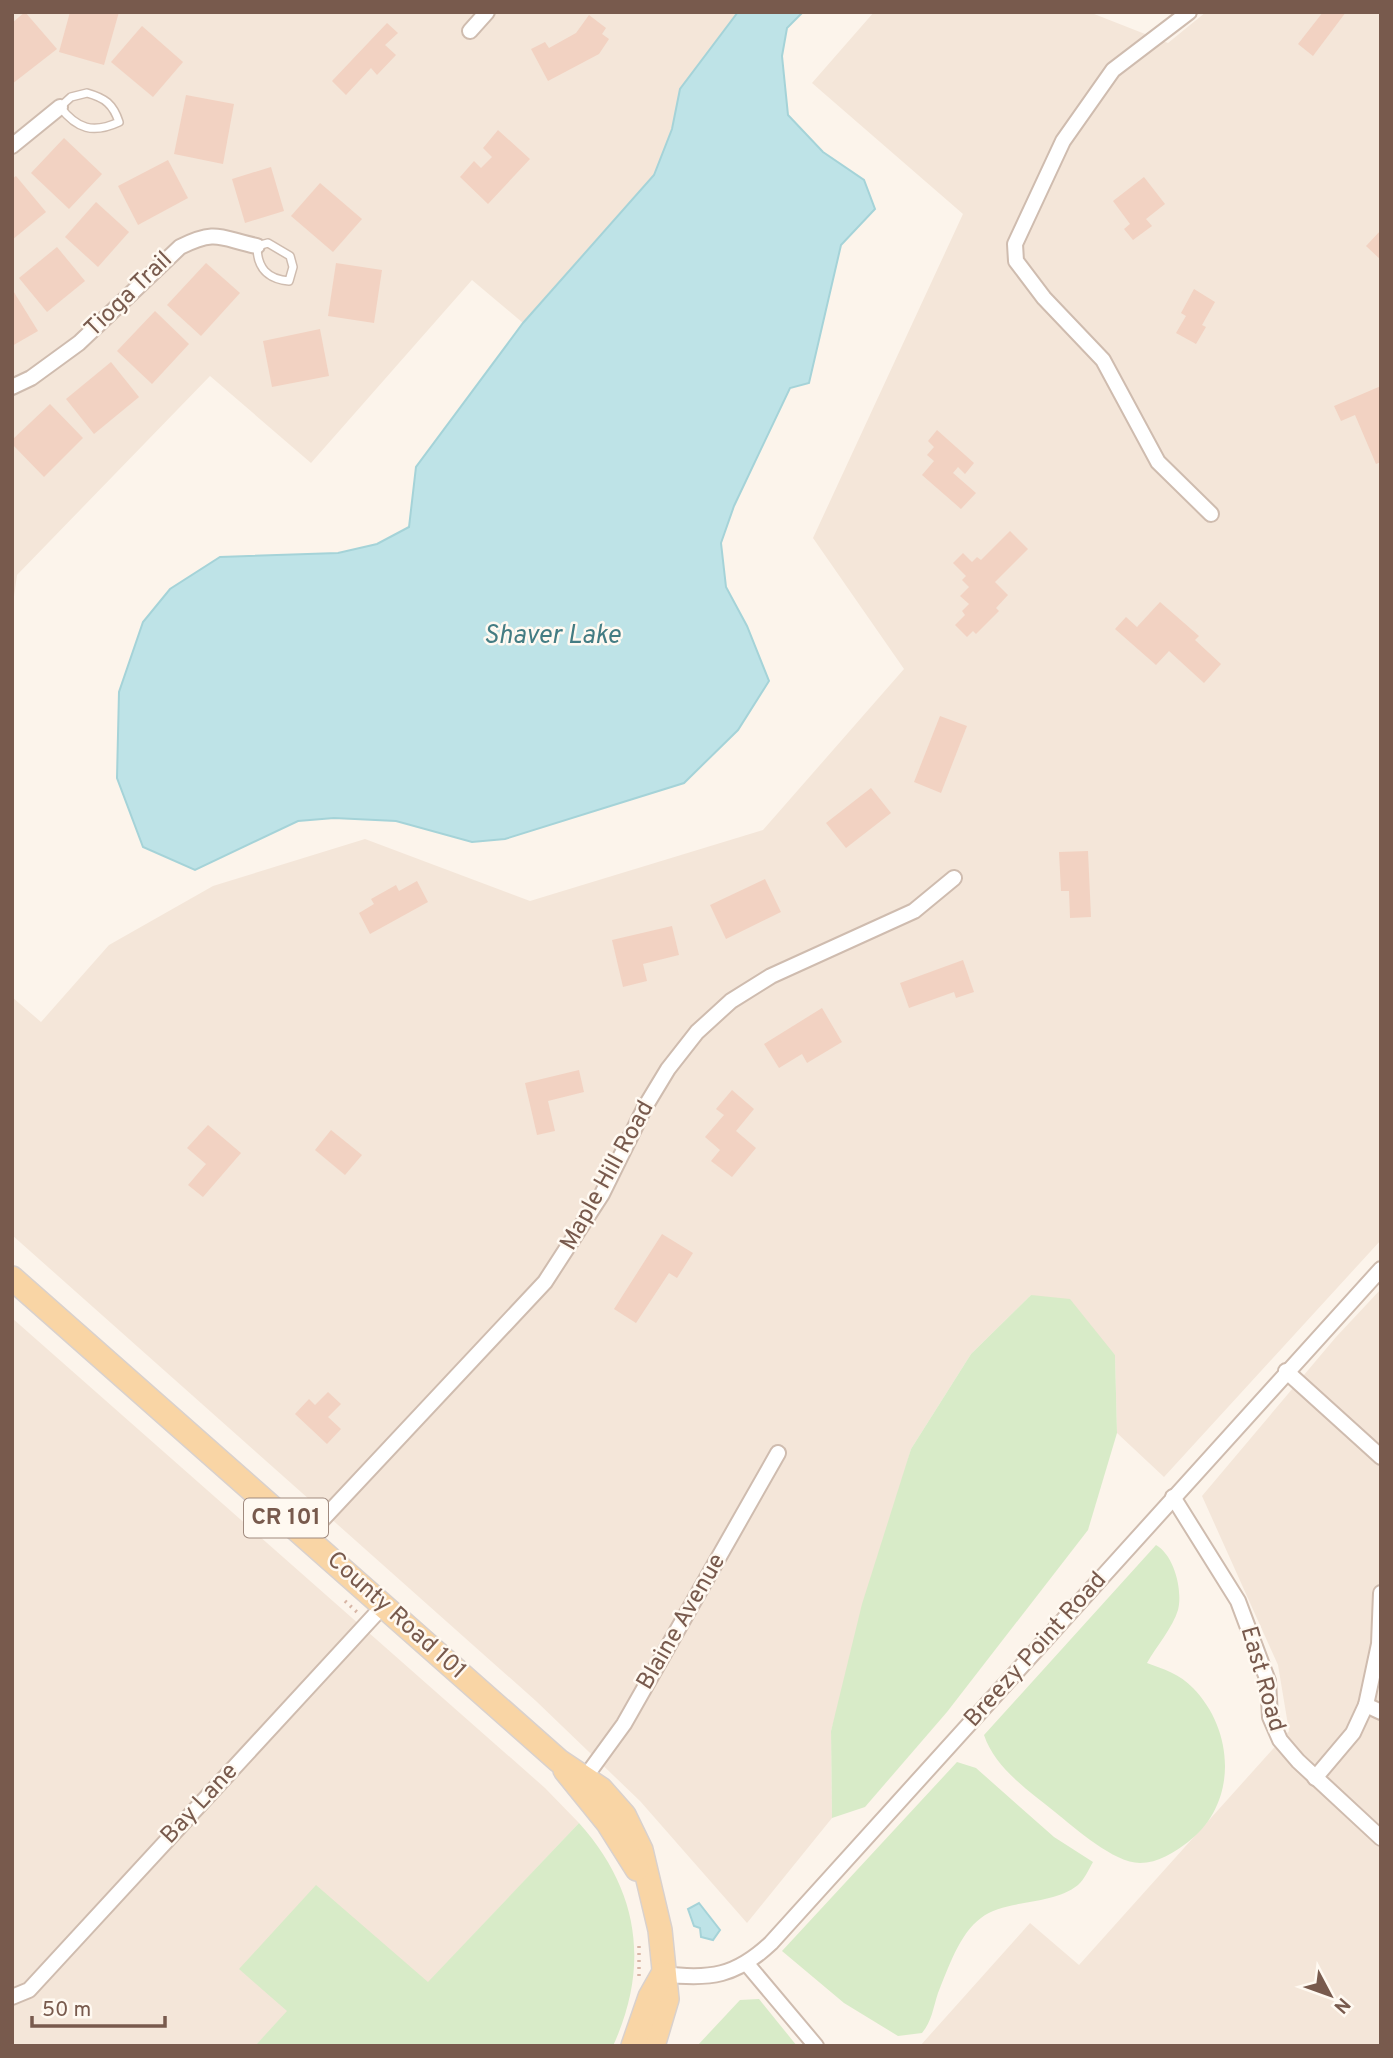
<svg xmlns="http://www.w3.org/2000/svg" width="1393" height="2058" font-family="Overpass,sans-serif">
  <rect width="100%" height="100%" fill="#fcf4eb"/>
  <g fill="#f4e6d9">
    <path d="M12 12H738L680 89 672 129 654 175 523 323 472 280 311 463 210 376 17 575 12 611Z"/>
    <path d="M874 12H1089L1168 43 1206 12H1381V1240L1164 1477 1117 1433 1115 1355 1031 1295 971 1354 911 1449 831 1731 832 1818 747 1923 640 1801 536 1701 12 1235V997L41 1022 109 945 213 886 365 839 530 901 763 830 904 669 813 538 963 214 812 83Z"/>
    <path d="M1381 1289V2046H920L1030 1923 1079 1965 1289 1731 1278 1665 1202 1496 1336 1337Z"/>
    <path d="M12 1318 545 1788 579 1823 428 1983 288 2012 255 2046H12Z"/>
  </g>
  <g fill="#d8ebc8">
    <path d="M1031 1295 1070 1299 1115 1355 1117 1433 1088 1530 947 1712 865 1807 832 1818 831 1731 862 1604 911 1449 971 1354Z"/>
    <path d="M1156 1545C1174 1555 1183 1590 1178 1610 1173 1627 1156 1647 1147 1663 1163 1669 1180 1674 1193 1688 1235 1731 1238 1804 1188 1842 1175 1852 1158 1863 1140 1863 1114 1863 1075 1828 1055 1812 1028 1790 995 1768 984 1735Z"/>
    <path d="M957 1762 976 1768 1054 1837 1093 1862C1089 1869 1084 1880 1078 1885 1052 1906 1005 1899 981 1918 959 1934 948 1969 938 1993 933 2008 932 2021 922 2033L898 2036 844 2003 782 1951Z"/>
    <path d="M579 1823C639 1890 650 1965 613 2046H255L287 2011 239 1969 316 1885 428 1982Z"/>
    <path d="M759 1999 797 2046H697L740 2000Z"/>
  </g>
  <g fill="#bee3e7" stroke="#a5d3d8" stroke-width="2">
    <path d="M738 12H803L787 28 782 56 788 115 823 152 864 180 875 209 841 245 809 383 790 388 734 506 721 543 726 587 747 626 769 681 738 730 684 783 505 839 472 842 396 821 334 818 298 821 195 870 143 847 117 778 119 692 143 622 170 589 220 557 338 553 377 544 409 527 416 467 523 323 654 175 672 129 680 89Z"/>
    <path d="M699 1903 720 1930 713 1940 701 1937 700 1928 694 1926 688 1909Z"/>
  </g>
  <g fill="#f2d2c2">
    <path d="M25 12 57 49 12 84V23Z"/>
    <path d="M70 12H119L104 65 59 52Z"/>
    <path d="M1323 12H1346L1313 56 1298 44Z"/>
    <path d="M589 15 606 28 602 34 609 39 599 54 548 81 531 49 545 42 549 48 576 33Z"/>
    <path d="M387 23 398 33 385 45 396 55 377 75 371 68 346 95 332 81Z"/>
    <path d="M142 26 183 62 153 97 111 62Z"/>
    <path d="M186 95 234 104 223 164 174 154Z"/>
    <path d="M498 130 530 159 488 204 460 177 474 161 481 168 492 157 483 148Z"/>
    <path d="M64 138 102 174 69 209 31 173Z"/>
    <path d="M168 160 188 198 138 225 118 186Z"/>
    <path d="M271 167 284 211 245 223 232 179Z"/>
    <path d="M16 176 46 212 12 240V179Z"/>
    <path d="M1144 177 1165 204 1146 219 1152 226 1133 240 1124 229 1130 224 1113 201Z"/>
    <path d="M320 183 362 219 333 252 291 216Z"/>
    <path d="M96 202 129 232 98 267 65 237Z"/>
    <path d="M1381 230V260L1366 246Z"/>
    <path d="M57 247 85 281 47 312 19 278Z"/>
    <path d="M206 263 240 293 201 336 167 305Z"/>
    <path d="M336 263 382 270 374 323 328 316Z"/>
    <path d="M12 289 38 331 12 346Z"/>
    <path d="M1194 289 1215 302 1202 325 1206 327 1196 344 1176 333 1186 316 1181 313Z"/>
    <path d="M155 311 189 344 152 384 117 351Z"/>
    <path d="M320 329 329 376 272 387 263 341Z"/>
    <path d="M111 362 139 397 94 434 66 399Z"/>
    <path d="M1381 386V462L1376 464 1355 415 1341 421 1334 406Z"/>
    <path d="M50 404 83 438 44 477 12 444V440Z"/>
    <path d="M937 430 974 463 965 474 958 467 953 473 976 493 961 509 922 475 934 461 927 455 934 447 928 441Z"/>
    <path d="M1010 531 1028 549 995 582 1008 595 996 608 999 611 976 634 973 631 967 637 955 625 965 615 962 611 969 604 960 596 969 587 962 580 966 576 953 563 963 553 972 562 977 557 981 560Z"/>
    <path d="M1160 602 1199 636 1195 640 1221 664 1204 683 1169 651 1156 665 1115 629 1126 617 1137 627Z"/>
    <path d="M940 716 967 726 941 793 914 782Z"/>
    <path d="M871 788 891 813 846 848 826 823Z"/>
    <path d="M1088 851 1091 917 1070 918 1069 891H1061L1059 852Z"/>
    <path d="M765 879 781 912 726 939 710 905Z"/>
    <path d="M417 881 428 902 370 934 359 913 374 904 371 899 396 885 399 891Z"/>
    <path d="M672 926 679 955 643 964 647 981 623 987 612 940Z"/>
    <path d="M963 960 974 992 956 998 954 992 909 1008 900 983Z"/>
    <path d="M822 1008 842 1042 807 1063 802 1054 779 1068 764 1044Z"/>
    <path d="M579 1070 584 1092 548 1101 555 1131 537 1135 525 1083Z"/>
    <path d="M732 1090 754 1109 736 1131 756 1148 732 1177 711 1161 720 1150 705 1137 724 1115 716 1109Z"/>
    <path d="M208 1125 241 1153 203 1197 188 1185 206 1164 187 1148Z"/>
    <path d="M331 1130 362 1155 345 1175 315 1150Z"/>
    <path d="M662 1234 693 1253 677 1278 669 1273 636 1323 614 1309Z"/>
    <path d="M328 1392 341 1404 328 1417 341 1429 327 1444 295 1414 309 1399 315 1405Z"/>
  </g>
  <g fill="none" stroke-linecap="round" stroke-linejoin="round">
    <g stroke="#cfbcaf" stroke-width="10">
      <g id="service">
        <path d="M87 93C105 98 113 104 119 122 93 134 77 129 60 107L71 97Z"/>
        <path d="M268 243 290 256 293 267 289 281C267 279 257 268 257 246Z"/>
      </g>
    </g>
    <g stroke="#cfbcaf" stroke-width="18">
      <g id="minor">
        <path d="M1189 12 1113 70 1063 141 1015 244 1016 261 1044 298 1103 360 1158 462 1211 514"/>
        <path d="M470 31 487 12"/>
        <path d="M12 146 60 107"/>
        <path d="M12 387 31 378 79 343 180 247C218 228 221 239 257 246"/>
        <path d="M1286 1371 1381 1457"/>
        <path d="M1173 1497 1238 1601 1268 1681 1270 1717 1280 1740 1298 1761 1381 1838"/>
        <path d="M307 1536 545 1282 602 1194 645 1107 668 1069 697 1032 731 1001 771 976 914 911 954 878"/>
        <path d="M1366 1705 1379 1644 1381 1593"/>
        <path d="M1315 1778 1353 1733 1366 1705 1381 1712"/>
        <path d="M581 1783 624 1724 778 1453"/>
        <path d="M747 1964 816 2046"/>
        <path d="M663 1974C710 1980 736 1976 771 1943L1381 1269"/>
        <path d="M12 1997 29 1990 384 1605"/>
      </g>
    </g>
    <g stroke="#d9d1cd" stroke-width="26">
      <g id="primary">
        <path d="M12 1278 559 1761 601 1789 624 1815 641 1850 660 1930 667 1999 653 2046"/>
        <path d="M565 1770 608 1823 637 1869"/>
        <path d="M633 2046 650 1997 663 1974"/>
      </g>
    </g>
    <g stroke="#d7b5a5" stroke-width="3.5" stroke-dasharray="2 5" stroke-linecap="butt">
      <path d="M345 1601 358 1613"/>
      <path d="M639 1976V1942"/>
    </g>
    <use href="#service" stroke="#fff" stroke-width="7"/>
    <use href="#minor" stroke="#fff" stroke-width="14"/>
    <use href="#primary" stroke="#f9d5a5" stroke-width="23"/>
  </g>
  <g text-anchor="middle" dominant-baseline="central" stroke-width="5" stroke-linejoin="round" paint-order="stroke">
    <rect fill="#fff9f1" stroke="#a08a7e" stroke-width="2" x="244" y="1498.5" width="84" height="39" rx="5"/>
    <g font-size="23" font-weight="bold" fill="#785a4d">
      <text x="286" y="1518">CR 101</text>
    </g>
    <g font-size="24" fill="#785a4d" stroke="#fff9f1">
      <text transform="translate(129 295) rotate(-44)">Tioga Trail</text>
      <text transform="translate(608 1176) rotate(-61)">Maple Hill Road</text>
      <text transform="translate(396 1616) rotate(42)">County Road 101</text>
      <text transform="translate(682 1622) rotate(-60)">Blaine Avenue</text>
      <text transform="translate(1036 1650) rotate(-48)">Breezy Point Road</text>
      <text transform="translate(1262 1679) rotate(74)">East Road</text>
      <text transform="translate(200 1804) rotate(-47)">Bay Lane</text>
    </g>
    <g font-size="26" font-style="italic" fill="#437c83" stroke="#fff9f1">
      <text x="552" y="636">Shaver Lake</text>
    </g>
  </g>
  <rect width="1393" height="2058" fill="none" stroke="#785a4d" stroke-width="28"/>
  <g transform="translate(1330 1995) rotate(131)" stroke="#fff9f1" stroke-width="5" paint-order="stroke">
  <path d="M0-5L12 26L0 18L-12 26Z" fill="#785a4d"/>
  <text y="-10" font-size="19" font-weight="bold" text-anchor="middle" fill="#785a4d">N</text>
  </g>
  <path d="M32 2016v10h133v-10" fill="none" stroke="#785a4d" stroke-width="3.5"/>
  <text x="42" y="2016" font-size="21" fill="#785a4d" stroke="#fff9f1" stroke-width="5" paint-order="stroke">50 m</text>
</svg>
